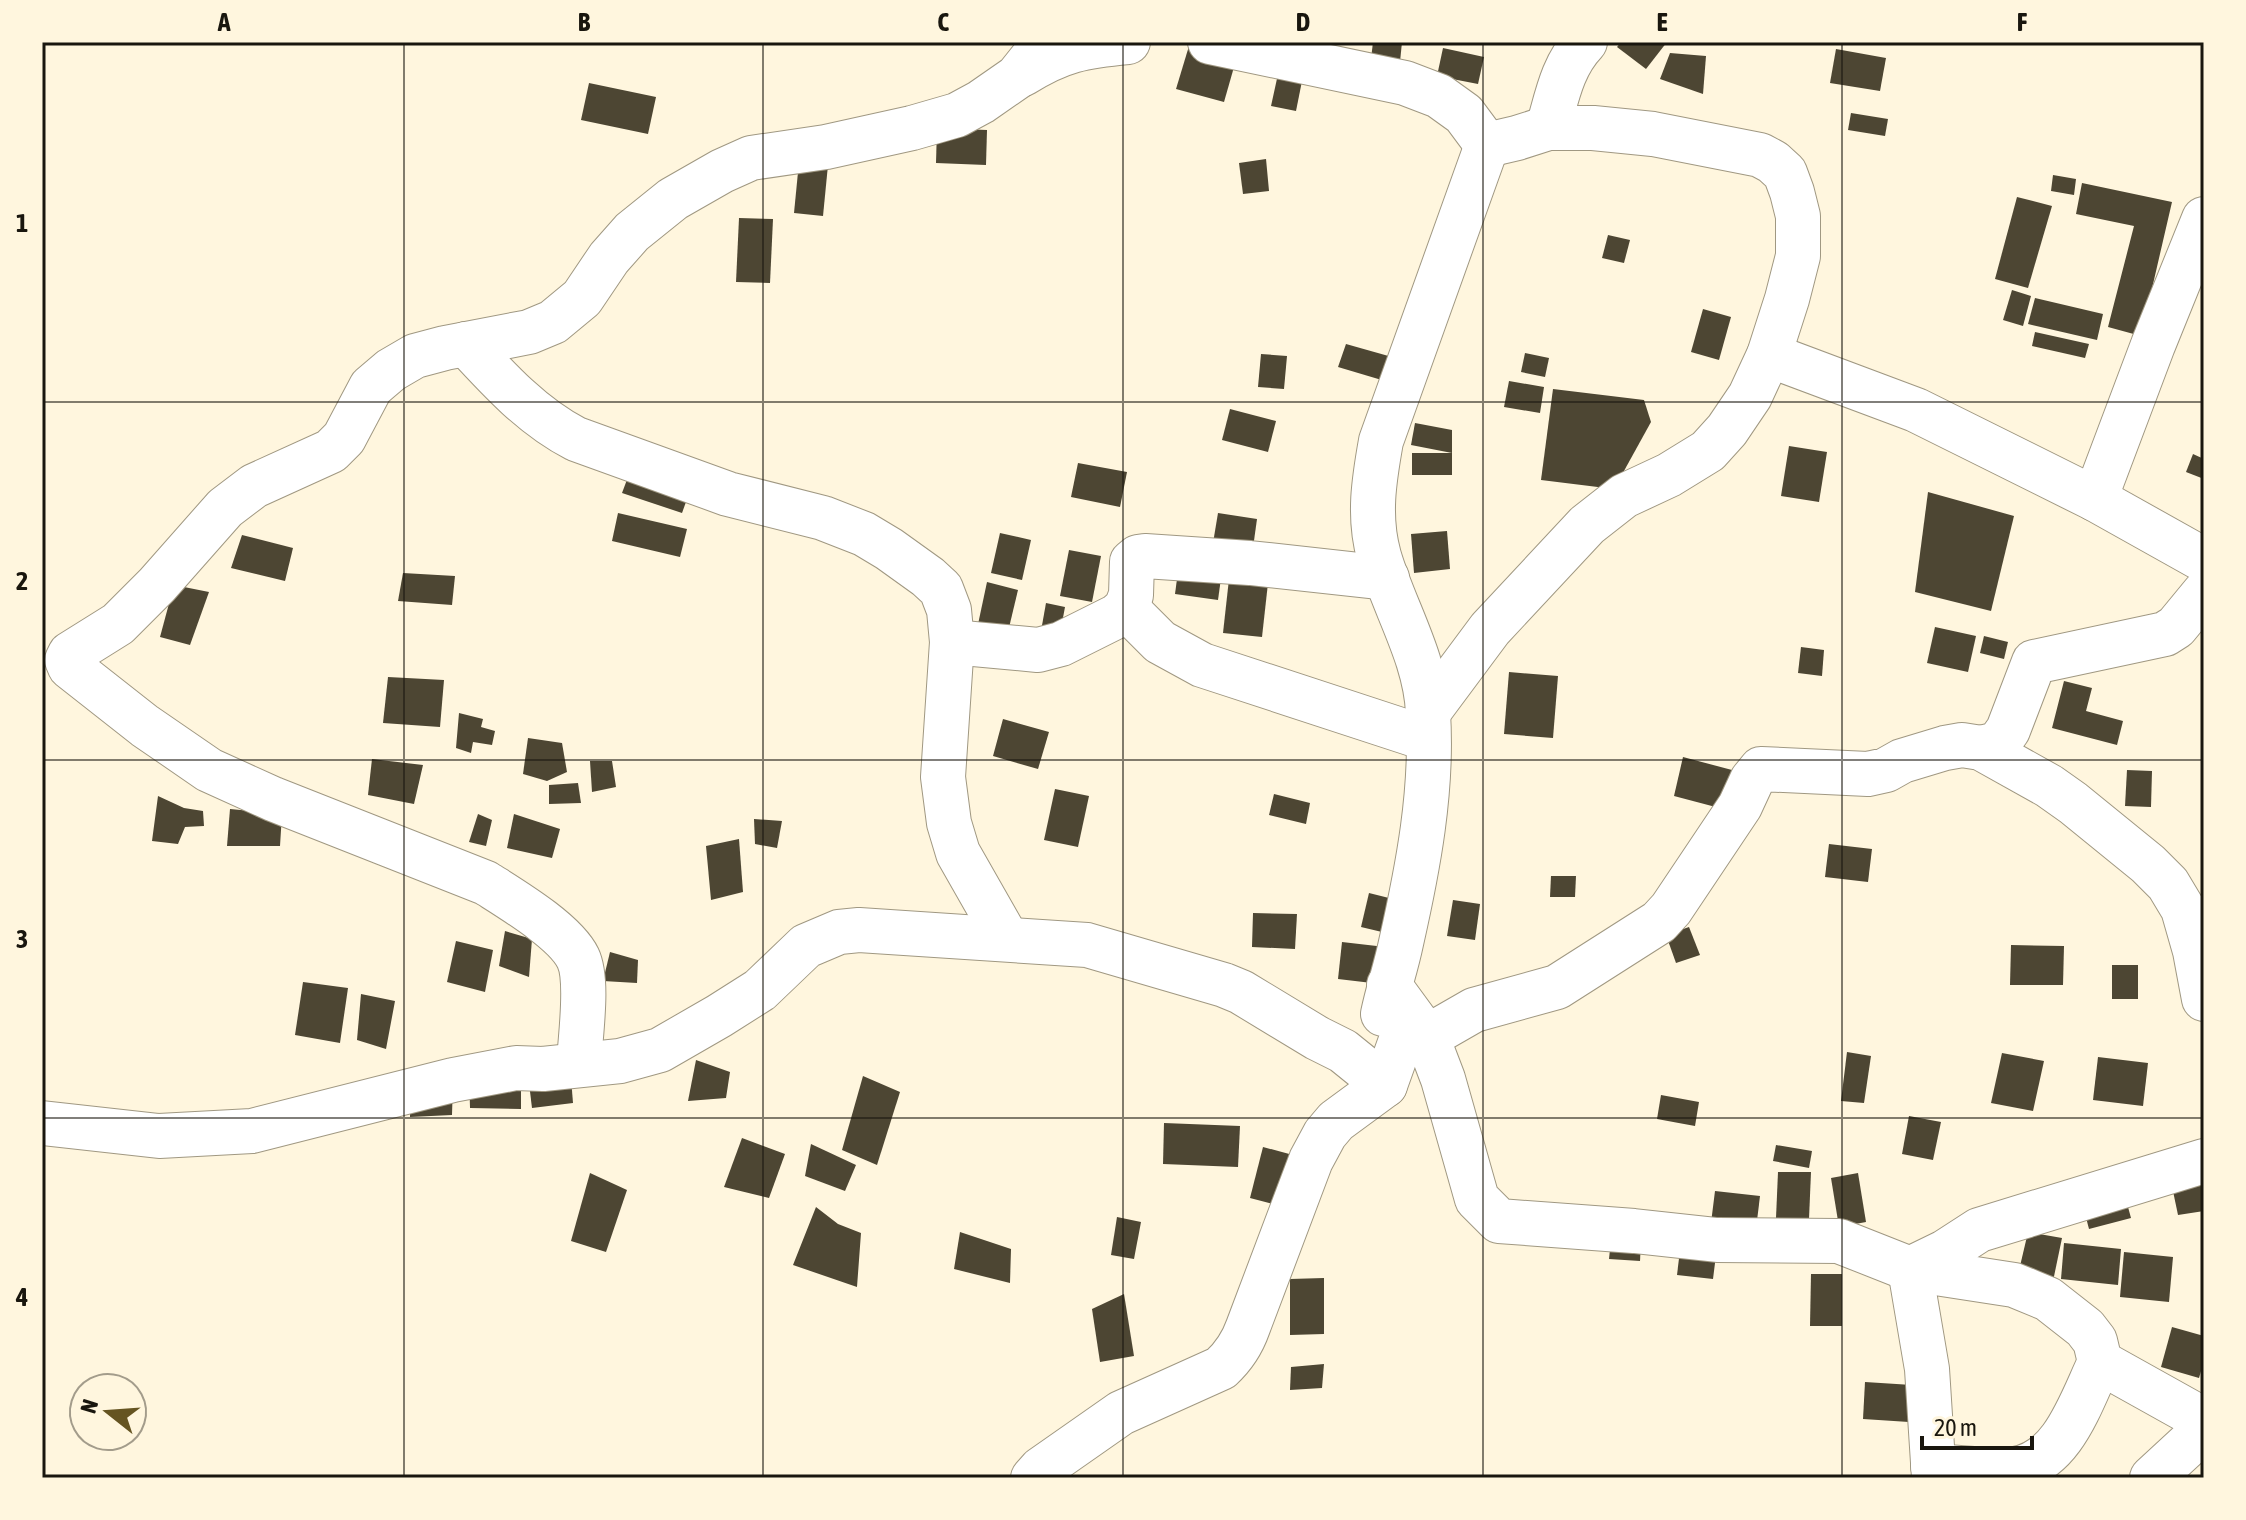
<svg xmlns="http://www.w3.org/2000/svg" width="2246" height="1520" font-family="'Asap Condensed',sans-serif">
  <rect width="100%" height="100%" fill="#fff6de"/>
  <g fill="#4d4633">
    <path d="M1373 42H1402L1400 62 1371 59Z"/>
    <path d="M1621 42H1667L1646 69 1617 47Z"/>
    <path d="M1189 46 1236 60 1224 102 1176 89Z"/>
    <path d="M1443 48 1484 57 1478 84 1437 76Z"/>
    <path d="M1836 49 1886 58 1880 91 1830 83Z"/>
    <path d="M1670 53 1706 56 1703 94 1660 79Z"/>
    <path d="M1280 65 1304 71 1296 111 1271 106Z"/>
    <path d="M589 83 656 97 648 134 581 120Z"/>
    <path d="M1851 113 1888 119 1885 136 1848 130Z"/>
    <path d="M937 128 987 130 986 165 936 163Z"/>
    <path d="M1266 159 1269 191 1243 194 1239 163Z"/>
    <path d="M799 162 828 165 823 216 794 213Z"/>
    <path d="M2053 175 2076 179 2074 195 2051 191Z"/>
    <path d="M2082 183 2172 202 2141 336 2108 327 2134 226 2076 214Z"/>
    <path d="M2017 197 2052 206 2028 288 1995 279Z"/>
    <path d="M739 218 773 219 770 283 736 282Z"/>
    <path d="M1608 235 1630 240 1624 263 1602 258Z"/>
    <path d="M2012 290 2031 296 2023 326 2003 320Z"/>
    <path d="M2035 298 2103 314 2097 340 2028 324Z"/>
    <path d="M1703 309 1731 317 1719 360 1691 352Z"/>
    <path d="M2035 332 2089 344 2085 358 2032 346Z"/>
    <path d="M1346 344 1392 357 1385 381 1338 367Z"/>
    <path d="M1525 353 1549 358 1545 377 1521 372Z"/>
    <path d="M1261 354 1287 356 1284 389 1258 387Z"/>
    <path d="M1509 381 1544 387 1540 413 1504 407Z"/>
    <path d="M1553 389 1644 400 1651 422 1614 489 1541 480Z"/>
    <path d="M1230 409 1276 421 1268 452 1222 440Z"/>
    <path d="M1415 423 1452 430V453L1411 445Z"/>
    <path d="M1789 446 1827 452 1819 502 1781 496Z"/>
    <rect x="1412" y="453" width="40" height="22"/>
    <path d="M2193 454 2204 459V479L2186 472Z"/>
    <path d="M1078 463 1127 472 1120 507 1071 497Z"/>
    <path d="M631 469 691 488 682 513 622 493Z"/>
    <path d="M1928 492 2014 516 1991 611 1915 592Z"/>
    <path d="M618 513 687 529 680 557 612 541Z"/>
    <path d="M1218 513 1257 519 1252 555 1212 549Z"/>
    <path d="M1447 531 1450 569 1414 573 1411 534Z"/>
    <path d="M1000 533 1031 540 1022 580 991 573Z"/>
    <path d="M242 535 293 548 285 581 231 568Z"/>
    <path d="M1069 550 1101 556 1092 602 1060 596Z"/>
    <path d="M1179 564 1222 571 1218 600 1175 594Z"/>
    <path d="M1230 570 1269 574 1262 637 1223 633Z"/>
    <path d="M403 573 455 576 452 605 398 601Z"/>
    <path d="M987 582 1018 590 1007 636 977 629Z"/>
    <path d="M174 585 209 592 190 645 160 637Z"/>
    <path d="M1046 603 1065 607 1060 634 1041 631Z"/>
    <path d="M1935 627 1976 636 1968 672 1927 663Z"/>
    <path d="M1984 636 2008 642 2004 659 1980 653Z"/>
    <path d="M1801 647 1824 650 1822 676 1798 673Z"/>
    <path d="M1509 672 1558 676 1553 738 1504 734Z"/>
    <path d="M388 677 444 680 440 727 383 723Z"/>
    <path d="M2064 681 2092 688 2086 711 2123 721 2117 745 2052 728Z"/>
    <path d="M459 713 483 719 481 727 495 731 492 745 473 742 471 753 456 748Z"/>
    <path d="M1003 719 1049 732 1038 769 993 756Z"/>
    <path d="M528 738 562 743 567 772 547 781 523 774Z"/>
    <path d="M1683 757 1732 770 1727 810 1674 796Z"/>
    <path d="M372 759 423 765 414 804 368 795Z"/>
    <path d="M590 761H612L616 787 592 792Z"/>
    <path d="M2127 770 2152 771 2151 807 2125 806Z"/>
    <path d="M578 783 581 803 549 804V785Z"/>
    <path d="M1055 789 1089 796 1078 847 1044 840Z"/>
    <path d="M1274 794 1310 803 1306 824 1269 815Z"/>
    <path d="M158 796 184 808 203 811 204 826 185 827 178 844 152 841Z"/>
    <path d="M230 809 282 814 280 846H227Z"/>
    <path d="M478 814 492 820 486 846 469 842Z"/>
    <path d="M514 814 560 829 552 858 507 848Z"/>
    <path d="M754 819 782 821 777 848 755 844Z"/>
    <path d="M739 839 743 892 711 900 706 846Z"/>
    <path d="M1829 844 1872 849 1868 882 1825 877Z"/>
    <path d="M1551 876H1576L1575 897H1550Z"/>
    <path d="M1369 893 1401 901 1382 932 1361 927Z"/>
    <path d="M1453 900 1480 904 1475 940 1447 936Z"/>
    <path d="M1253 913 1297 914 1295 949 1252 947Z"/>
    <path d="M1689 927 1700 955 1676 963 1666 935Z"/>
    <path d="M505 931 532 939 529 977 499 966Z"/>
    <path d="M456 941 493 950 485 992 447 982Z"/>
    <path d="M1342 942 1394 948 1389 985 1338 979Z"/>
    <path d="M2011 945 2064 946 2063 985H2010Z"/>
    <path d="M610 952 638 960 637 983 603 981Z"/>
    <rect x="2112" y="965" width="26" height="34"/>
    <path d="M303 982 348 988 340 1043 295 1035Z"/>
    <path d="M361 994 395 1001 386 1049 357 1040Z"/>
    <path d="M1847 1052 1871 1056 1864 1103 1841 1101Z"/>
    <path d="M2002 1053 2044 1061 2033 1111 1991 1103Z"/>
    <path d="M2098 1057 2148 1063 2143 1106 2093 1100Z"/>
    <path d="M696 1060 730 1072 726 1098 688 1101Z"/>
    <path d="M410 1070 453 1080 452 1115 410 1117Z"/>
    <path d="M469 1070 521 1079V1109L470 1108Z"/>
    <path d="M528 1075 571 1078 573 1103 532 1108Z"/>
    <path d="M863 1076 900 1092 877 1165 842 1150Z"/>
    <path d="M1661 1095 1699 1102 1695 1126 1657 1119Z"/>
    <path d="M1909 1116 1941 1122 1933 1160 1902 1154Z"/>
    <path d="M1164 1123 1240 1126 1238 1167 1163 1164Z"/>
    <path d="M742 1138 785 1154 769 1198 724 1187Z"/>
    <path d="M811 1144 856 1165 845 1191 805 1176Z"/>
    <path d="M1776 1145 1812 1151 1809 1168 1773 1161Z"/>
    <path d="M1263 1147 1293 1155 1280 1206 1250 1198Z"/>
    <path d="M2204 1165V1211L2178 1215 2169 1172Z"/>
    <path d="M1778 1172H1811L1809 1219 1776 1218Z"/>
    <path d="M590 1173 627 1190 606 1252 571 1241Z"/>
    <path d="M1858 1173 1866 1222 1839 1227 1831 1178Z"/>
    <path d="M1715 1191 1760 1196 1756 1229 1711 1223Z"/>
    <path d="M2125 1196 2131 1218 2089 1229 2083 1206Z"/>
    <path d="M816 1207 838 1224 861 1233 857 1287 793 1265Z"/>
    <path d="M1117 1217 1141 1222 1134 1259 1111 1255Z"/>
    <path d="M960 1232 1011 1249 1010 1283 954 1269Z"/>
    <path d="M2028 1232 2062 1238 2052 1286 2017 1279Z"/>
    <path d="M1611 1240 1641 1242 1640 1261 1609 1259Z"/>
    <path d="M2064 1243 2121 1249 2118 1285 2061 1279Z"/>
    <path d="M1680 1250 1716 1255 1713 1279 1677 1275Z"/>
    <path d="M2124 1252 2173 1257 2169 1302 2120 1297Z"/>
    <path d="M1811 1274H1842V1326H1810Z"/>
    <path d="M1324 1278V1334L1290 1335V1279Z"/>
    <path d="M1124 1294 1134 1356 1100 1362 1092 1309Z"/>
    <path d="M2172 1327 2204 1336V1361L2199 1378 2161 1367Z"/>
    <path d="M1324 1364 1322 1388 1290 1390 1291 1367Z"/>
    <path d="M1865 1382 1912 1385 1909 1422 1863 1419Z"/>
  </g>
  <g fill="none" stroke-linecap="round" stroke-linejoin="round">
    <g stroke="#a09882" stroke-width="46">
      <g id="minor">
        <path d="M1210 42 1405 83 1439 96 1464 114 1487 145"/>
        <path d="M1023 74C1061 50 1084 46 1128 42"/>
        <path d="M1548 128C1557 97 1562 66 1585 42"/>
        <path d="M466 344C499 380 533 417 576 439L728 494 823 518 864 534 889 549 928 577 941 589 949 610 952 642 943 777 949 823 958 853 1007 939"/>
        <path d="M1769 355 1916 410 2095 499 2204 560"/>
        <path d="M2095 499 2153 345 2204 219"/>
        <path d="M1126 608 1160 642 1202 665 1428 739"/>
        <path d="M952 642 1038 650 1061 644 1117 616 1126 608 1131 595 1132 562 1138 557 1145 556 1250 563 1387 578"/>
        <path d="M1429 711 1490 629 1587 525 1624 496 1669 475 1708 451 1727 430 1750 396 1769 355 1787 299 1798 256V216L1792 192 1785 173 1773 162 1760 155 1653 134 1593 128H1548L1517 138 1487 145"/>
        <path d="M1981 748 1998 744 2008 730 2034 662 2165 634 2176 627 2204 593"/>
        <path d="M1389 985 1427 1037 1443 1079 1477 1199 1499 1221 1634 1231 1717 1240 1839 1241 1910 1269 2014 1285 2048 1299 2085 1328 2095 1341 2100 1362 2204 1420"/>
        <path d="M1383 1014C1388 990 1396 967 1401 943 1418 868 1433 790 1428 713 1426 658 1394 608 1379 556 1368 517 1374 480 1381 441L1487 145"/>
        <path d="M579 1064C580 1037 589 981 578 958 565 931 511 899 486 883L273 799 209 770 145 726 70 667 67 660 70 654 118 624 157 585 225 508 254 486 331 451 344 438 371 387 391 370 415 356 445 348 529 332 553 322 582 298 609 258 632 232 673 199 722 171 751 158 826 147 912 128 957 115 981 102 1017 77 1045 42"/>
        <path d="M42 1123 159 1136 252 1131 453 1080 516 1068 543 1069 620 1061 660 1050 719 1016 760 990 806 946 839 932 859 930 1087 945 1224 985 1241 992 1317 1038 1343 1051 1385 1085"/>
        <path d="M1910 1269 1945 1252 1979 1230 2204 1161"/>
        <path d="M1910 1269 1927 1369 1934 1478"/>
        <path d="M1933 1466C1959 1467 1988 1472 2014 1469 2063 1463 2081 1401 2100 1362"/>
        <path d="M1033 1478 1041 1469 1121 1413 1221 1368C1234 1356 1242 1344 1248 1327L1311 1160 1325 1134 1336 1121 1385 1085 1400 1043 1427 1037 1474 1010 1557 987 1659 922 1671 909 1740 806 1752 780 1761 769 1868 774 1886 770 1902 761 1945 748 1962 745 1981 748 2049 786 2073 803 2148 864 2168 884 2183 909 2195 951 2204 999"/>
        <path d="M2152 1478 2204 1430"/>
      </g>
    </g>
    <use href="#minor" stroke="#fff" stroke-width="44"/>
  </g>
  <path fill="none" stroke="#19160e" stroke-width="2" stroke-opacity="0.55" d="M404 42V1478M763 42V1478M1123 42V1478M1483 42V1478M1842 42V1478M42 402H2204M42 760H2204M42 1118H2204"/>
  <rect width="2246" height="1520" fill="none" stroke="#fff6de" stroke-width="88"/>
  <g transform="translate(108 1412) rotate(287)"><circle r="38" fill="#fff6de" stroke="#a39c8b" stroke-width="2"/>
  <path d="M0-6L14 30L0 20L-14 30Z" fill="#655421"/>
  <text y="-12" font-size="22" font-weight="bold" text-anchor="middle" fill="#19160e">N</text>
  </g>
  <path d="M1922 1436v12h110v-12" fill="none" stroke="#19160e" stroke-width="4"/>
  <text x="1934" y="1436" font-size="24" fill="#19160e" stroke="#fff6de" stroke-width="6" paint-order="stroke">20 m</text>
  <rect x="44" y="44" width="2158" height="1432" fill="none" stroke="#19160e" stroke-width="3"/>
  <g font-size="26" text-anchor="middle" font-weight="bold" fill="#19160e">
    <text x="224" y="31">A</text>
    <text x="584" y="31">B</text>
    <text x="943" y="31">C</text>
    <text x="1303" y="31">D</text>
    <text x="1662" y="31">E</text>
    <text x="2022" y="31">F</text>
    <text x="22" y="232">1</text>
    <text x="22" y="590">2</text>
    <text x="22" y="948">3</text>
    <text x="22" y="1306">4</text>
  </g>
</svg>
